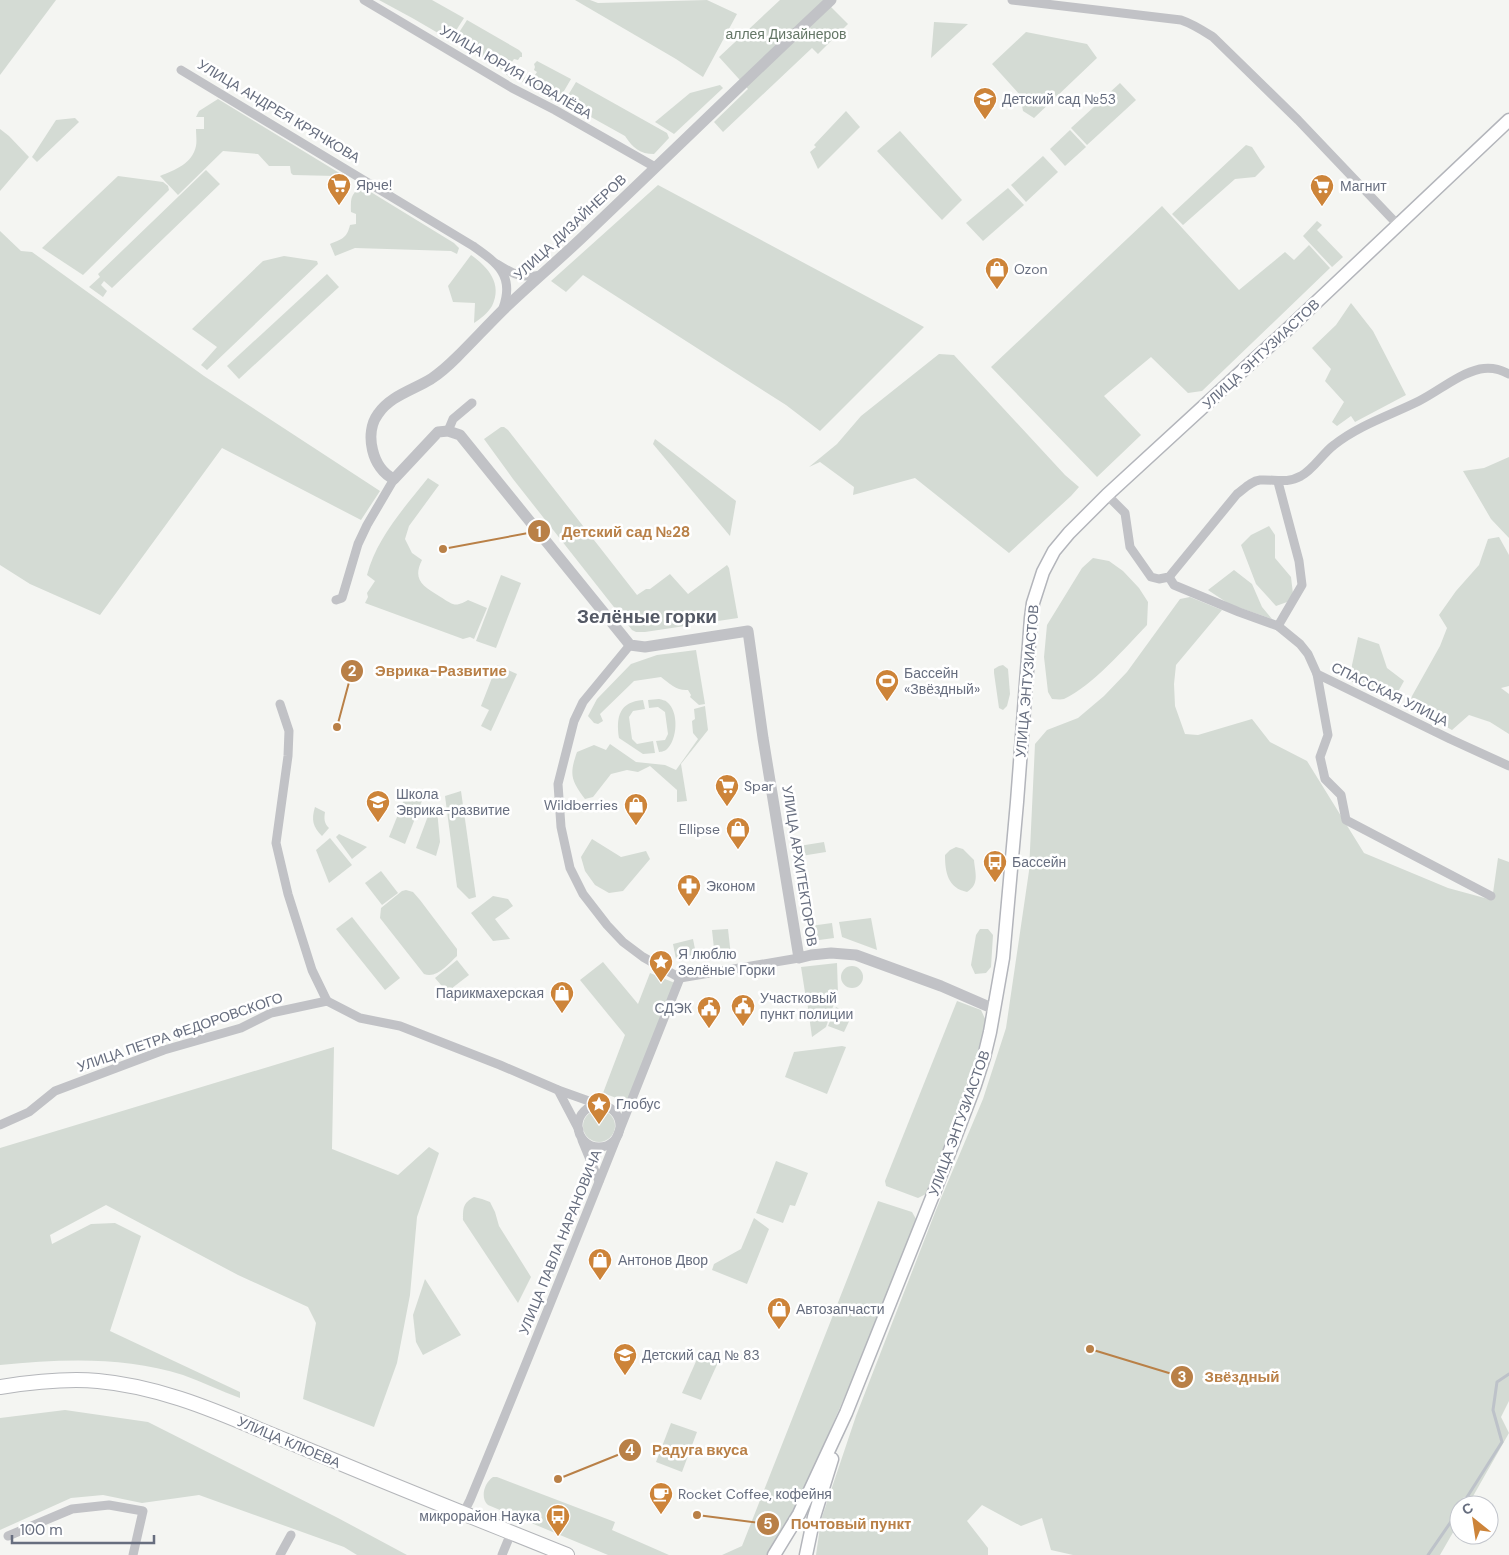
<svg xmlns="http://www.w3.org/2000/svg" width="1509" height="1555" font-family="'DM Sans',sans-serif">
  <rect width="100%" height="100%" fill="#f4f5f2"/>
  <g fill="#d4dbd4">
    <path d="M0 0H56L0 75Z"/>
    <path d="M379 0H432L464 18 450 40 414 19Z"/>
    <path d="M575 0H590L598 3 707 0 737 14 703 77 676 59Z"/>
    <path d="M780 0H825V1L848 24 818 54 812 48 723 132 714 122 748 89 719 57Z"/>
    <path d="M467 20 519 50 522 53V57H520L518 60 514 59 509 66 515 70V74L510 78 500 68 453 42Z"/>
    <path d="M934 22 968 24 931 58Z"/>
    <path d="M1026 32 1087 44 1097 58 1034 118 1023 111 1020 95 992 64Z"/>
    <path d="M537 61 571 79 557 103 522 82 525 77 533 78 537 72 534 70 535 67 534 64Z"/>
    <path d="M576 82 667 133 669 138 654 154C640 154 633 148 625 136L564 102Z"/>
    <path d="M1120 83 1136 100 1087 145 1071 128Z"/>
    <path d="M720 85 723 88 674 134 655 122 690 93Z"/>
    <path d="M218 99 341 174 336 176 293 175 291 173 290 166H269L258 154 223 151 178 195 160 176C175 170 192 164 196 146 197 141 196 134 196 129H204V117H196L199 111Z"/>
    <path d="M846 111 860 127 818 169 810 152 816 147 814 145Z"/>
    <path d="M75 118 79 122 37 162 32 157 56 120Z"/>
    <path d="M0 129 9 136 29 157 0 191Z"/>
    <path d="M1070 130 1086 147 1065 166 1050 149Z"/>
    <path d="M900 131 962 200 942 220 877 151Z"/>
    <path d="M1246 145 1252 147 1265 167 1255 177 1235 179 1183 225 1172 214Z"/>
    <path d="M1043 156 1058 172 1026 202 1011 185Z"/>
    <path d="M206 170 220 184 112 288 104 281 101 285 107 291 103 297 89 287 100 277 98 274Z"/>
    <path d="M118 176 163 182 168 186 169 190 83 275 42 248Z"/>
    <path d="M658 185 924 327 820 431 786 405 583 275 566 292 551 281Z"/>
    <path d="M361 186 454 243 459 248 457 254 451 251 355 248 335 256 330 244C342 239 347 238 350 225L356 224V214L351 212C351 198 350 196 361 186Z"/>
    <path d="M1008 188 1024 205 983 241 966 223Z"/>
    <path d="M1162 206 1239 290 1285 252 1294 260 1309 245 1330 268 1202 391 1188 393 1151 357 1104 396 1141 435 1097 477 991 367Z"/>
    <path d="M1317 221 1322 225 1317 230 1343 257 1332 267 1303 236Z"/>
    <path d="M0 231 21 251 32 252 204 376 380 491 361 520 222 448 100 615 30 584 0 565Z"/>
    <path d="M471 255C488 267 503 284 492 306 488 313 480 319 474 323L475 303 453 302 448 286Z"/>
    <path d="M284 256 317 261 318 264 207 370 201 365 217 347 192 329 263 261Z"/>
    <path d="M327 274 339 287 239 379 227 366Z"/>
    <path d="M1351 303 1373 331 1406 395 1355 422 1351 416 1337 426 1332 422 1344 402 1325 381 1331 369 1312 348 1336 325Z"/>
    <path d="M939 354 954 355 1065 475 1079 487 1071 496 1009 553 915 478 853 495 854 487 820 462 809 467 837 444 861 416Z"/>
    <path d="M501 427H504L508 430 637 595 646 589H650L670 574 688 594 727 565 729 568 738 618 645 632H636L632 630 513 479 484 439Z"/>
    <path d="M655 439 736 501 730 536 653 444Z"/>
    <path d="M1509 457V538L1491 519 1463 471 1484 468Z"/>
    <path d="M428 478 439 485 409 526 405 539 412 553 422 560C412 580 423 586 439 596 443 598 449 603 453 604 458 606 464 602 468 600L487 608 474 639 470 637 463 639 365 603 368 597 367 593 375 581 367 575C377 537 405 507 428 478Z"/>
    <path d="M1269 526 1275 535V558L1291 577 1293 594 1287 602 1276 606 1256 584 1241 545 1251 535Z"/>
    <path d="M1499 537 1509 555V686L1501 688 1509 694V734L1490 722 1469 715 1452 730 1409 706 1412 696 1440 646 1447 628 1439 615 1456 591 1479 565 1488 539Z"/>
    <path d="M1093 558 1109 561 1123 571 1139 588 1148 602 1147 625C1125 648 1092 686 1064 699 1060 700 1056 699 1052 699L1048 692 1044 657 1047 625 1082 568Z"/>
    <path d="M1234 570 1252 584 1262 607 1272 619 1229 604 1208 590Z"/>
    <path d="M501 575 521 583 496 648 476 641Z"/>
    <path d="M1190 597 1222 610 1176 665 1174 684 1175 706 1185 734 1198 735 1252 719 1270 742 1307 761 1364 853 1448 888 1492 900 1498 858 1509 862V1401L1501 1417 1509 1433 1468 1505H1459V1522L1440 1555H1073L1051 1550 1042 1518 1021 1526 982 1505 967 1521 988 1548V1555H816L821 1520 856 1416 936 1210 983 1099 1006 1028 1029 871 1035 744 1047 730 1078 718 1104 696 1127 672 1180 599Z"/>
    <path d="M1358 637 1379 644 1387 668 1404 681 1394 699 1373 693 1351 681 1352 665Z"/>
    <path d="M696 650 705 704 699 705 690 697 691 695 688 690C677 691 670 684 661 677L634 681 600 714 603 721 598 724 594 723 588 716 597 699 631 664 657 655Z"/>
    <path d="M497 665 517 674 491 731 481 726 489 710 481 706Z"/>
    <path d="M1003 665 1008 669 1010 694 1007 706 1003 710 999 708 994 673V669L999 666Z"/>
    <path d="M659 699C662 700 665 700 667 702 679 711 678 740 666 750 665 751 660 752 659 752L656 741 665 740 668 734 665 712 658 707 649 708 648 700Z"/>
    <path d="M643 700 645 709 633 711 629 717 632 739 637 744 653 741 655 753 643 754 619 738C616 717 619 702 643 700Z"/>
    <path d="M705 706 708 730 681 764 687 801 677 802V790L650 766 638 772 627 770 611 774 593 797 585 799C571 780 569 775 577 752L594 745 606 750 610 744 636 762 665 765 676 770 698 739 693 733 692 721 695 719 694 709Z"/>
    <path d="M461 791 476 897 469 899 457 887 445 796Z"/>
    <path d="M407 792 423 798 405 844 389 837Z"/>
    <path d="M315 807 325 812C324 819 324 823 329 828L322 836C313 827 311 820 315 807Z"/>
    <path d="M431 808 437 810 440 842 436 856 416 848Z"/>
    <path d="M339 834 367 847 352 859 336 837Z"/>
    <path d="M330 838 352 865 329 883 316 850Z"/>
    <path d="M592 839 621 857 646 851 650 859 623 891 609 893 595 885 585 871 581 857Z"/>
    <path d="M824 842 826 852 801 856 799 846Z"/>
    <path d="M956 847 963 849 974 860C975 873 980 884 967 892 948 888 945 873 945 855L950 850Z"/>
    <path d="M381 871 398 893 382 905 365 883Z"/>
    <path d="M406 890 413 892 420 900 457 949V956C448 964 437 979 424 974L380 918 381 908 402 891Z"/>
    <path d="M493 896 508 899 513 906 495 919 510 939 493 941 471 913Z"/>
    <path d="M352 917 400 978 385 990 336 929Z"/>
    <path d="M871 918 877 950 842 937 839 922Z"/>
    <path d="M832 923 834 938 812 941 810 926Z"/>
    <path d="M728 929 731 956 715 958 712 930Z"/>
    <path d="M980 929H988L993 935 991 967 986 973 975 974 971 965 976 935Z"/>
    <path d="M693 939 696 954 676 959 673 944Z"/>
    <path d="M457 960 469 975 447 992 435 978Z"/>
    <path d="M603 962 638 1004 650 973 675 983 627 1102 603 1093 625 1035 580 980Z"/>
    <path d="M837 963 838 995 806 999 801 967Z"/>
    <circle cx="852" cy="977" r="11"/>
    <path d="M836 998 826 1027 812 1037 807 1001Z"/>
    <path d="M957 1001 981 1010 987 1023 959 1107 926 1194 918 1198 886 1186 885 1181Z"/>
    <path d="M836 1007 852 1015 844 1032 828 1026Z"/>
    <path d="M842 1046 846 1047 827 1094 785 1077 794 1052Z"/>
    <path d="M334 1047 332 1149 398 1175 429 1147 439 1153 417 1217 410 1295 397 1363 374 1427 303 1399 316 1323 308 1307 238 1275 106 1205 50 1235 52 1244 91 1224 115 1223 141 1236 110 1331 240 1392V1398C221 1391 202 1382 183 1375 124 1356 61 1359 0 1365V1148Z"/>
    <circle cx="599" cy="1126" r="16"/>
    <path d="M776 1161 808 1173 795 1206 790 1205 783 1223 756 1213Z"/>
    <path d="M474 1197 482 1199 490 1202 495 1212 499 1226 531 1277 518 1303 463 1220C463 1208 463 1203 474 1197Z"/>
    <path d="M878 1201 912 1212 916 1219 858 1366 801 1497 788 1523 768 1555H722L742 1546Z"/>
    <path d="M754 1218 769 1229 747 1284 712 1270 714 1264 741 1249Z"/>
    <path d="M425 1279 461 1335 423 1355 416 1342 413 1315Z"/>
    <path d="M701 1350 720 1358 701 1400 682 1393Z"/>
    <path d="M65 1410 148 1422 338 1518 407 1555H357L344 1547 199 1495 142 1503 103 1495 71 1498 0 1530V1418Z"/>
    <path d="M671 1423 697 1432 682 1472 656 1462Z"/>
    <path d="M493 1477H497L615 1522 612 1530 669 1555H608L488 1505C480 1498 484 1483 493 1477Z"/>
  </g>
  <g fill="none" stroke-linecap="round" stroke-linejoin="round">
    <g stroke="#bdc2c9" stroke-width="3">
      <path d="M1462 1505 1502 1442 1493 1410 1497 1382 1509 1374"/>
      <path d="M1428 1555 1459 1510"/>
    </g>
    <g stroke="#b3b5bb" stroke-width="15">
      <g id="secondary">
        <path d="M774 1555 799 1514 846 1413 935 1190 975 1085 984 1057 990 1032 1003 958 1017 802 1031 618 1033 603 1043 572 1054 551 1069 533 1107 495 1290 327 1509 120"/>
        <path d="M806 1555 814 1517 832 1459"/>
      </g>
    </g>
    <g stroke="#b4b6ba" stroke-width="16">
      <path id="primary" d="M0 1387C32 1382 65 1378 98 1381 154 1386 207 1407 258 1429 289 1442 321 1455 352 1468 424 1498 495 1526 567 1555"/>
    </g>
    <g stroke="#c1c2c6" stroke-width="9">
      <path d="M364 0 512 88 555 110 655 167"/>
      <path d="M1012 0 1181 20C1193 24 1202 30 1213 37L1298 120 1398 225"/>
      <path d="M181 70 473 246C497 263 515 275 503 308"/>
      <path d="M497 264C513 274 522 279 541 275"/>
      <path d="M448 431 453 419 472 403"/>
      <path d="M1278 482 1299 561 1302 585 1278 626"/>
      <path d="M1107 495 1125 513 1130 547 1151 577 1159 579 1169 577 1237 494C1244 489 1251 481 1260 480 1274 479 1287 484 1301 476 1313 470 1323 453 1334 445 1359 425 1391 415 1419 401 1439 391 1458 374 1480 369 1490 367 1500 369 1509 374"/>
      <path d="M1169 577 1174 585 1239 612 1278 626 1300 644 1308 654 1317 674 1450 739 1509 766"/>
      <path d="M336 600 342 598 358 544 367 525 394 479"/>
      <path d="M630 645 583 702 574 721 558 784 561 827 570 868 583 894 607 925 623 942 643 957 680 978 799 958"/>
      <path d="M1317 674 1328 735 1320 757 1325 779 1341 795 1346 820 1491 896"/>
      <path d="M280 704 289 731 288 756 276 843 288 894 312 970 327 1001"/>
      <path d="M558 1090 579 1130"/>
      <circle cx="599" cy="1126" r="21"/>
      <path d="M0 1125 29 1112 55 1091 164 1050 241 1028 271 1013 327 1001 360 1018 400 1026 500 1065 558 1090 600 1105"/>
      <path d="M582 1140 599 1181"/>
      <path d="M463 1514 470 1500C542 1327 611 1152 680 978"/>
      <path d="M8 1536 72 1509 109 1505 143 1511 133 1555"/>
      <path d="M280 1555 291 1535"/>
      <path d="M502 1555 511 1533"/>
    </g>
    <path stroke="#c1c2c6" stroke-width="11" d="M831 0C749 77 669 155 588 232 560 259 530 284 502 311 487 326 472 342 457 357 449 365 440 373 431 379 413 390 390 396 378 414 364 433 372 469 394 479L438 432 448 431 460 435 630 645 645 647 748 631 763 738 799 958 811 955 831 953 856 955 941 986 994 1009"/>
    <use href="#secondary" stroke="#fff" stroke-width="12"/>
    <use href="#primary" stroke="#fff" stroke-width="14"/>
  </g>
  <defs>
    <g id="school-pin" transform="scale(1.25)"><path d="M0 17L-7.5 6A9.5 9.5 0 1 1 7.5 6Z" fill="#cd8439" stroke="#fff"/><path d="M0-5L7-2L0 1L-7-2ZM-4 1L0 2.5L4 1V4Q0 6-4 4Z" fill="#fff"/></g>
    <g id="supermarket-pin" transform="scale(1.25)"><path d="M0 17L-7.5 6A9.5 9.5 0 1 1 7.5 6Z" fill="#cd8439" stroke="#fff"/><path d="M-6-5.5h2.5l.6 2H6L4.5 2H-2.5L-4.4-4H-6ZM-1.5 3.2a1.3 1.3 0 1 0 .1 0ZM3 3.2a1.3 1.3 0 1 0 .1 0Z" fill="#fff"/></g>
    <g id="shop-pin" transform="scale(1.25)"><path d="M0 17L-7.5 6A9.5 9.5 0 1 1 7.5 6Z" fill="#cd8439" stroke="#fff"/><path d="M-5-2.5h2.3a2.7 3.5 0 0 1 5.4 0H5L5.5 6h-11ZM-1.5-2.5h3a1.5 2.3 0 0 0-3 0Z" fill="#fff"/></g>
    <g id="stadium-pin" transform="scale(1.25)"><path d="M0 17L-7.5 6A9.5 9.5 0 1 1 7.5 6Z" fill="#cd8439" stroke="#fff"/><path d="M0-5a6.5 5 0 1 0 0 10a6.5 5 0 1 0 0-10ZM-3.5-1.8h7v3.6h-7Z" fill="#fff"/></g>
    <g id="bus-pin" transform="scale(1.25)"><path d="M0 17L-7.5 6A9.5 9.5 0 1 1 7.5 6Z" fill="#cd8439" stroke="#fff"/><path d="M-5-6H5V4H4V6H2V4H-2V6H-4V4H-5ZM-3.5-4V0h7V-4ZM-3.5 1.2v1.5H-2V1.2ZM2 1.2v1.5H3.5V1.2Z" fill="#fff"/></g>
    <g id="pharmacy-pin" transform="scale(1.25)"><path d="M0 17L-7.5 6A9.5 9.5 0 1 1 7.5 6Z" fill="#cd8439" stroke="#fff"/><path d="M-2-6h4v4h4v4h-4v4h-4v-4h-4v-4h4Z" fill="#fff"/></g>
    <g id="sight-pin" transform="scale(1.25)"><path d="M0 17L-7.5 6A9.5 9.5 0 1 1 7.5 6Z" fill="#cd8439" stroke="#fff"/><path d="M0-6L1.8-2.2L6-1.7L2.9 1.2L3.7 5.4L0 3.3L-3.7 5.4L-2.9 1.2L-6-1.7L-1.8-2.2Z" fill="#fff"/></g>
    <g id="civic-pin" transform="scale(1.25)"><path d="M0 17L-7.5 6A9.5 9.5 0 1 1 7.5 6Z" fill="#cd8439" stroke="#fff"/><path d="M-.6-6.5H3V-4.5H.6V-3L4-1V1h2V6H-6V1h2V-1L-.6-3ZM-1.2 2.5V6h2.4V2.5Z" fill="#fff"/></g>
    <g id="cafe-pin" transform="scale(1.25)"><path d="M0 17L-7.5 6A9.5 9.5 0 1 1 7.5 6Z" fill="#cd8439" stroke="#fff"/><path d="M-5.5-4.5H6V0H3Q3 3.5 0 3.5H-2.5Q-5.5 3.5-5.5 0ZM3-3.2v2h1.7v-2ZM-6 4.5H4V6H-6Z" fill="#fff"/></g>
  </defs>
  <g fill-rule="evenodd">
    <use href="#school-pin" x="985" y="99"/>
    <use href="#supermarket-pin" x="339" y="185"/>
    <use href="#supermarket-pin" x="1322" y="186"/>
    <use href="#shop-pin" x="997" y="269"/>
    <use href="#stadium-pin" x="887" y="681"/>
    <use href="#supermarket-pin" x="727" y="786"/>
    <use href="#school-pin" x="378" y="802"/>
    <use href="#shop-pin" x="636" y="805"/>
    <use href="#shop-pin" x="738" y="829"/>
    <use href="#bus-pin" x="995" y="862"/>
    <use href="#pharmacy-pin" x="689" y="886"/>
    <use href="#sight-pin" x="661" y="962"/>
    <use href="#shop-pin" x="562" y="993"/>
    <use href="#civic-pin" x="743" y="1006"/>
    <use href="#civic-pin" x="709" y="1008"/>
    <use href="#sight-pin" x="599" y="1104"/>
    <use href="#shop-pin" x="600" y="1260"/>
    <use href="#shop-pin" x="779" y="1309"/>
    <use href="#school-pin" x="625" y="1355"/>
    <use href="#cafe-pin" x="661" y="1494"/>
    <use href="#bus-pin" x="558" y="1516"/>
  </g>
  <g text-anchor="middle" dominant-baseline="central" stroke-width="5" stroke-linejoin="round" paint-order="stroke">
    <g font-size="14" fill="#657767" stroke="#fff">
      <text x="786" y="34">аллея Дизайнеров</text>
    </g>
    <g font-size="14" fill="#676e7f" stroke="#fff">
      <text transform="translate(516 72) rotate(30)">УЛИЦА ЮРИЯ КОВАЛЁВА</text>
      <text transform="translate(279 111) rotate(31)">УЛИЦА АНДРЕЯ КРЯЧКОВА</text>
      <text transform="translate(570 227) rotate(-43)">УЛИЦА ДИЗАЙНЕРОВ</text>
      <text transform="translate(1261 354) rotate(-43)">УЛИЦА ЭНТУЗИАСТОВ</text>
      <text transform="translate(1027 681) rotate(-85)">УЛИЦА ЭНТУЗИАСТОВ</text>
      <text transform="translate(1390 694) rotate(26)">СПАССКАЯ УЛИЦА</text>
      <text transform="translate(800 866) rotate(81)">УЛИЦА АРХИТЕКТОРОВ</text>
      <text transform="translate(180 1032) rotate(-19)">УЛИЦА ПЕТРА ФЕДОРОВСКОГО</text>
      <text transform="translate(959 1123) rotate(-70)">УЛИЦА ЭНТУЗИАСТОВ</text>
      <text transform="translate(560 1242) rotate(-68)">УЛИЦА ПАВЛА НАРАНОВИЧА</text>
      <text transform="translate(289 1442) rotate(23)">УЛИЦА КЛЮЕВА</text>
    </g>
    <g font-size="14" fill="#676e7f" stroke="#fff" text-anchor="start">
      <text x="1002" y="99">Детский сад №53</text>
      <text x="356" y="185">Ярче!</text>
      <text x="1340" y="186">Магнит</text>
      <text x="1014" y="269">Ozon</text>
      <text x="904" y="673">Бассейн<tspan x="904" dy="16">«Звёздный»</tspan></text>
      <text x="744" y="786">Spar</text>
      <text x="396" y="794">Школа<tspan x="396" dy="16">Эврика-развитие</tspan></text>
      <text x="618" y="805" text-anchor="end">Wildberries</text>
      <text x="720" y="829" text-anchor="end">Ellipse</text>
      <text x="1012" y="862">Бассейн</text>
      <text x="706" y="886">Эконом</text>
      <text x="678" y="954">Я люблю<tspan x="678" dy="16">Зелёные Горки</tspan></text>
      <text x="544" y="993" text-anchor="end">Парикмахерская</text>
      <text x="760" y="998">Участковый<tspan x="760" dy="16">пункт полиции</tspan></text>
      <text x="692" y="1008" text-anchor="end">СДЭК</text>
      <text x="616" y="1104">Глобус</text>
      <text x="618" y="1260">Антонов Двор</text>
      <text x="796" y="1309">Автозапчасти</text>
      <text x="642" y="1355">Детский сад № 83</text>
      <text x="678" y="1494">Rocket Coffee, кофейня</text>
      <text x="540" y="1516" text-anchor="end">микрорайон Наука</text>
    </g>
    <g font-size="19" font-weight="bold" fill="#545965" stroke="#fff">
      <text x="647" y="616">Зелёные горки</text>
    </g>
  </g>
  <path fill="none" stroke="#b98047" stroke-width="2" d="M443 549L539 531M337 727L352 671M1090 1349L1182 1377M558 1479L630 1450M697 1515L768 1524"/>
  <g fill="#b98047" stroke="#fff" stroke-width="2">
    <circle cx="443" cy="549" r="5"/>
    <circle cx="337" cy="727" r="5"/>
    <circle cx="1090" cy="1349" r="5"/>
    <circle cx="558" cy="1479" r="5"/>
    <circle cx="697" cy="1515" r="5"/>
    <circle cx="539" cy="531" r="12"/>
    <circle cx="352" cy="671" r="12"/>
    <circle cx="1182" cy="1377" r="12"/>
    <circle cx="630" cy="1450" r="12"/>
    <circle cx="768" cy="1524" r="12"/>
  </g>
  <g font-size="15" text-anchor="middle" font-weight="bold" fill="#fff">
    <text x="539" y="537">1</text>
    <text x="352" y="676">2</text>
    <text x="1182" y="1382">3</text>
    <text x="630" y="1455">4</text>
    <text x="768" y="1529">5</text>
  </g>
  <g font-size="15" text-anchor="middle" font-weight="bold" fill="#b98047" stroke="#fff" stroke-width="5" stroke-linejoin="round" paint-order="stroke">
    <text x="626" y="537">Детский сад №28</text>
    <text x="441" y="676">Эврика-Развитие</text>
    <text x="1242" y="1382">Звёздный</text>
    <text x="700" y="1455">Радуга вкуса</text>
    <text x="851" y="1529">Почтовый пункт</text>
  </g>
  <g transform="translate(1474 1520) rotate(330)"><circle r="24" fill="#ffffff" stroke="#c2c5cc"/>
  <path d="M0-4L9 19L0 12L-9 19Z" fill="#cd8439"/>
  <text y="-8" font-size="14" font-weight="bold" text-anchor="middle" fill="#676e7f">С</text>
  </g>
  <path d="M12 1535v8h142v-8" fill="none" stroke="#676e7f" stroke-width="2.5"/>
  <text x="20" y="1535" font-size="15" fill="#676e7f" stroke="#ffffff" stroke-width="4" paint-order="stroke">100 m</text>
</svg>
